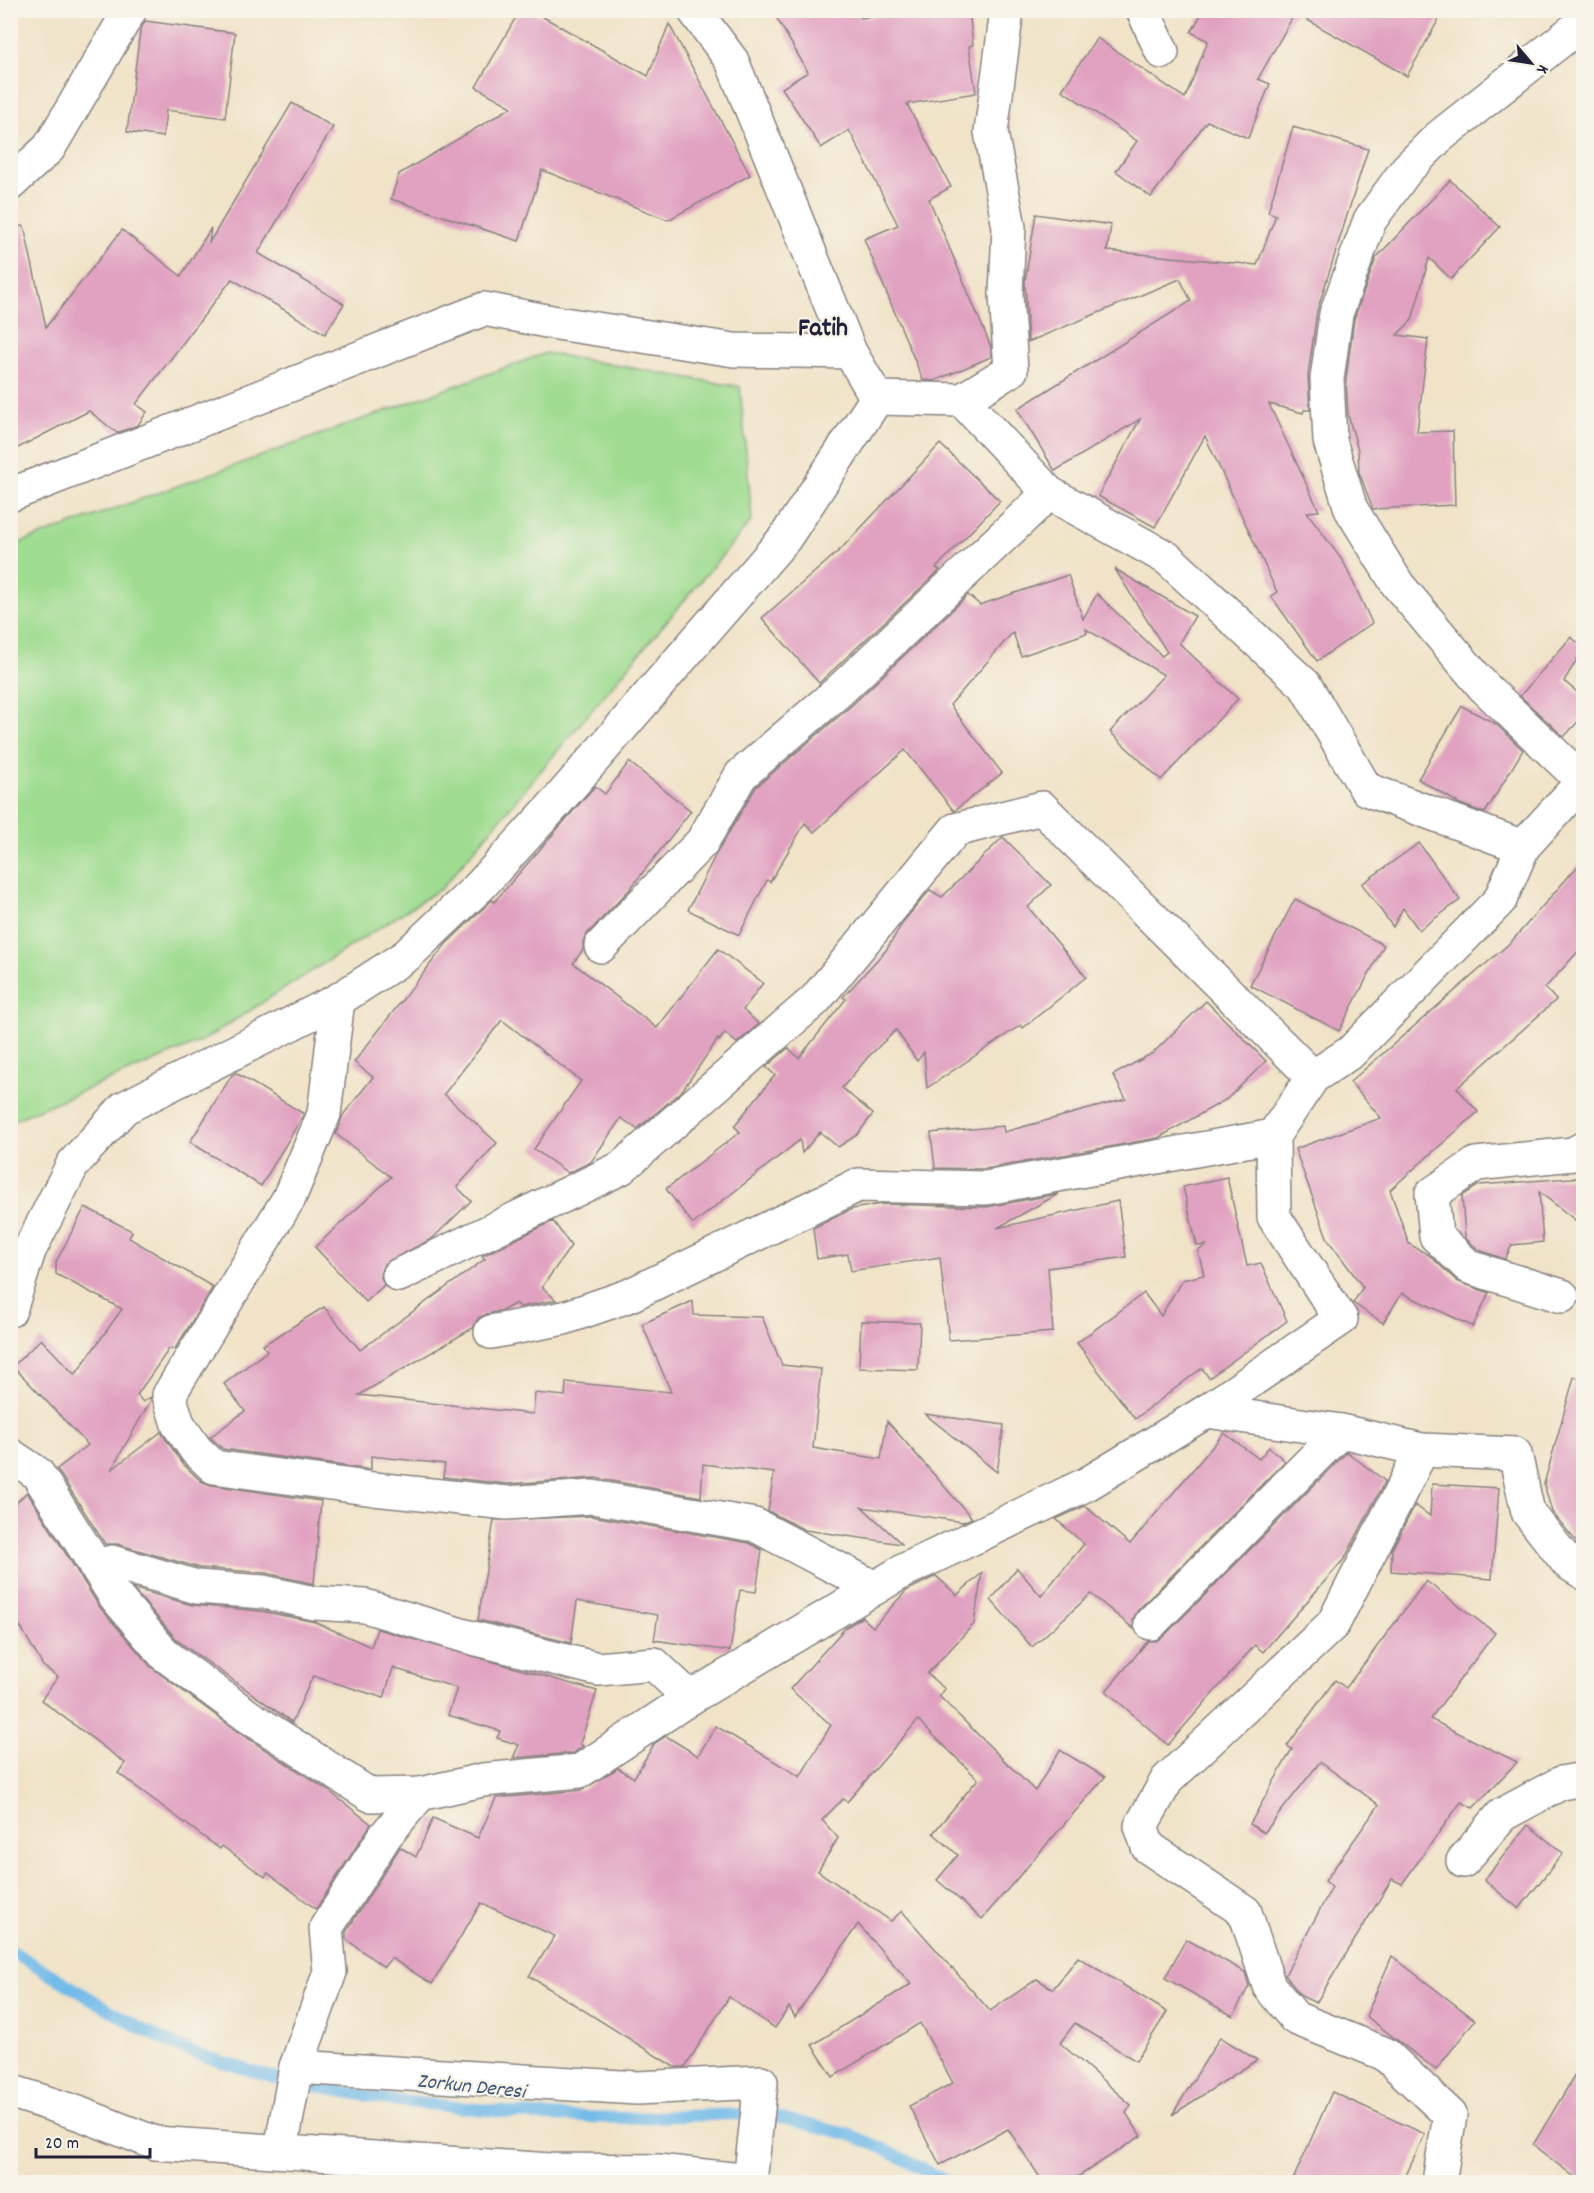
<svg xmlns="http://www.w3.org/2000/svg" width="1594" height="2193" font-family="Dekko,sans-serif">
  <rect width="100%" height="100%" fill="#f7f3e8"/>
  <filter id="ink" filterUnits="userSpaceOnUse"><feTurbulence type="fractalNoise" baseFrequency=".0167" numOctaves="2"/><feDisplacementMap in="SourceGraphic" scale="12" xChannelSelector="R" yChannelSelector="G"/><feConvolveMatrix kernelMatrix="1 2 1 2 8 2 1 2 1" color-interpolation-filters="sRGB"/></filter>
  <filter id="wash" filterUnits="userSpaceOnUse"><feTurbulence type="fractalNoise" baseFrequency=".008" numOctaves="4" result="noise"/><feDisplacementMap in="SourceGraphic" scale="24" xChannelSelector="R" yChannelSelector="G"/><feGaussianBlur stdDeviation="1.35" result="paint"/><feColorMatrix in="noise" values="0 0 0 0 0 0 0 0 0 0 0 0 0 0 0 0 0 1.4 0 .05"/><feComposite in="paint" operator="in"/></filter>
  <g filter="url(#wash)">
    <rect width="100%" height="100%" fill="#f0e3c7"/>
    <path fill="#9fdc90" stroke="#607f66" stroke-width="1.5" d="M546 353 740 387 752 520 442 888 202 1041 11 1121V546Z"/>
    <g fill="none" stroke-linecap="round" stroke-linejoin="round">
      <path stroke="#71bae9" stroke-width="12" d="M10 1950 143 2030 193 2053 281 2080 389 2100 545 2116 624 2118 740 2114 778 2117 851 2135 880 2147 948 2182"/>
    </g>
    <g id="blocks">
      <g fill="#e1a1c1">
        <path d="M520 10H530L545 18 648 76 669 24 750 175 668 220 542 170 519 241 391 199 399 174 512 107 476 87Z"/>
        <path d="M772 10H858L861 18 926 10H969L973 45 969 46 976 93 907 104 951 187 929 199 991 347V357L934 381 923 380 864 239 898 225 849 130 821 148 782 88 808 72Z"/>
        <path d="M1204 10H1444L1407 76 1295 13 1258 79 1270 84 1248 138 1207 121 1151 197 1116 171 1137 141 1062 90 1097 38 1185 98 1208 41 1191 32Z"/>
        <path d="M145 21 235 33 225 118 166 110 163 137 127 132 140 31Z"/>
        <path d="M292 103 333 127 258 253 344 304 325 334 232 279 136 404 147 412 138 425 117 433 89 411 10 452V227L24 226 46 327 122 230 181 276 211 228 209 243Z"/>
        <path d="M1293 127 1368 149 1317 311 1308 376 1310 410H1304L1303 413 1269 404 1319 511 1307 512 1344 563 1372 623 1317 661 1271 596 1277 592 1205 436 1155 527 1098 496 1140 419 1055 471 1017 409 1191 301 1180 279 1028 342 1025 281 1036 214 1111 225 1107 251 1257 265 1276 215 1268 212Z"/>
        <path d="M1450 180 1500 227 1451 279 1429 258 1412 320 1397 335 1428 339 1417 432 1453 431 1455 505 1373 509 1359 472 1358 450 1348 415 1346 380 1354 319 1376 258Z"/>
        <path d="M940 444 1000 501 936 568 940 570 819 683 762 618 841 549Z"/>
        <path d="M1115 569 1195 616 1179 643 1238 699 1161 780 1110 732 1164 675 1086 629 1087 633 1021 656 1013 632 950 705 1002 773 954 811 905 750 814 832 805 823 770 882 767 880 739 935 688 910 716 854 756 787 852 705 968 595 980 605 1068 575 1083 619 1097 594 1162 656 1167 652Z"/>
        <path d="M1571 637 1584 648 1564 681 1584 698V715L1564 737 1520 696Z"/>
        <path d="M1462 706 1496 724 1523 750 1485 813 1460 804 1418 779Z"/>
        <path d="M629 762 691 811 630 889 588 933 583 941V950L573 963 657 1028 718 949 763 983 743 1010 759 1024 737 1043 725 1033 719 1041 718 1039 681 1092 637 1129 621 1118 591 1162 568 1173 534 1149 581 1081 502 1020 444 1094 497 1143 457 1187 471 1201 433 1238 384 1264 380 1274 384 1285 366 1302 315 1247 391 1177 336 1134 343 1115 373 1077 354 1062 446 944 492 900 494 902 595 786 605 794Z"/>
        <path d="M1003 837 1051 885 1028 907 1086 977 1023 1028 1021 1025 927 1088 924 1052 917 1061 896 1030 868 1057 842 1088 873 1114 857 1135 838 1147 820 1132 802 1153 800 1140 693 1224 666 1189 740 1132 734 1126 775 1075 766 1067 788 1048 799 1058 846 999 843 997 887 949 903 922 930 890 942 897Z"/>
        <path d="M1419 843 1460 900 1419 930 1403 908 1393 927 1362 884Z"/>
        <path d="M1584 859V945L1545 988 1556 1000 1457 1088 1478 1112 1390 1190 1409 1244 1429 1255 1457 1281 1489 1293 1472 1328V1326L1402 1293 1383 1323 1353 1303 1363 1287 1328 1240 1295 1149 1381 1118 1350 1082 1511 942Z"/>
        <path d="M1295 899 1384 945 1339 1031 1250 985Z"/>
        <path d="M1206 1001 1266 1061 1227 1099 1158 1138 985 1169 935 1168 931 1133 1003 1126 1004 1132 1126 1099 1113 1075 1153 1053Z"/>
        <path d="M236 1073 304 1114 261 1186 190 1142 232 1075Z"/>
        <path d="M1227 1177 1247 1266 1261 1263 1287 1321 1209 1378 1202 1368 1135 1419 1077 1343 1144 1293 1161 1316 1182 1280 1204 1275 1198 1251 1207 1245 1197 1246 1183 1187Z"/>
        <path d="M1584 1177V1227L1539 1192 1543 1242 1512 1245 1505 1259 1479 1250 1465 1238 1462 1196 1479 1185Z"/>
        <path d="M1058 1194 997 1228 1118 1201 1126 1257 1048 1268 1053 1332 949 1340 940 1257 851 1271 848 1254 817 1259 813 1228 852 1209 881 1204 986 1207Z"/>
        <path d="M85 1207 132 1231 129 1238 213 1287 175 1349H169L137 1395 143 1402 151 1397V1400L111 1470 161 1432 183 1464 201 1481 211 1485 321 1501 314 1584 266 1573 200 1568 117 1544H105L57 1469 88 1445 13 1366 41 1339 75 1375 122 1309 56 1274V1262Z"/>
        <path d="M553 1221 571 1246 542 1287 556 1300 520 1307 516 1303 504 1310 487 1314 478 1318 473 1328 359 1395 533 1414 535 1393 565 1396 566 1382 671 1392 642 1324 693 1301 694 1315 762 1317 782 1365 821 1369 813 1448 881 1459 887 1421 972 1518 963 1522 862 1507 902 1544 805 1530 768 1511 774 1473 703 1464 701 1497 595 1478 507 1484 443 1477 445 1464 371 1456V1469H365L223 1449 210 1437 245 1411 224 1384 267 1351 263 1345 324 1307 360 1350 485 1259 482 1256Z"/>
        <path d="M861 1321 920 1323 918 1370 859 1368Z"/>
        <path d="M1574 1377 1584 1379V1551L1552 1512 1544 1484Z"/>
        <path d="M925 1414 1004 1425 997 1472Z"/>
        <path d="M1224 1433 1259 1459 1269 1447 1285 1461 1138 1610 1133 1619 1134 1629 1091 1594 1032 1647 991 1600 1017 1568 1041 1596 1084 1544 1056 1519 1085 1506 1130 1544Z"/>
        <path d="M1347 1452 1385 1481 1345 1558 1263 1652 1255 1645 1168 1745 1106 1691 1148 1641H1156L1164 1636Z"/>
        <path d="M1432 1484 1499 1488 1492 1579 1391 1571 1392 1549 1415 1505 1430 1516Z"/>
        <path d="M27 1492 99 1606 151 1667 238 1732 329 1791 371 1824 316 1909 268 1873 265 1877 222 1846 220 1849 118 1773 125 1763 41 1700 58 1677 43 1666 10 1608V1509Z"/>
        <path d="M591 1516 749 1543 762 1550 756 1592 740 1590 730 1651 654 1640 658 1615 577 1601 571 1643 478 1620 494 1520Z"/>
        <path d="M982 1573 974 1624 927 1674 945 1689 939 1696 1035 1791 1060 1750 1105 1777 982 1919 937 1880 958 1855 933 1833 978 1779 918 1720 847 1802 843 1799 822 1820 838 1838 818 1871 891 1921 902 1911 990 2011 1037 1979 1053 1989 1078 1957 1167 2012 1136 2061 1075 2023 1060 2043 1131 2105 1126 2113 1141 2136 1070 2182H1043L1008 2129 940 2165 909 2106 953 2083 920 2023 833 2077 812 2045 911 1984 858 1924 795 2017 789 2007 775 2028 729 1997 685 2067H674L529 1976 555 1936 481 1903 432 1984 391 1958 384 1967 346 1939V1932L400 1847 416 1857 433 1818 478 1838 496 1798 582 1790 618 1768 634 1778 654 1744 666 1736 698 1756 716 1726 800 1777 831 1725 790 1689 845 1628 862 1617 873 1627 906 1591 936 1576 957 1595Z"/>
        <path d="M1426 1581 1495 1633 1430 1719 1517 1762 1473 1808 1461 1802 1402 1884 1392 1879 1316 2003 1301 1996 1285 1975 1332 1887 1325 1881 1379 1805 1320 1762 1264 1833 1250 1824 1292 1749 1287 1746 1335 1680 1346 1688Z"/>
        <path d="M132 1588 192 1605 261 1611 315 1622 371 1647 377 1629 597 1691 580 1744 583 1746 574 1753 513 1758 519 1745 497 1738 500 1731 448 1715 457 1688 393 1668 384 1698 313 1676 292 1722 178 1641Z"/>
        <path d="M1528 1825 1563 1853 1519 1909 1484 1880Z"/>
        <path d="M1186 1939 1245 1972 1249 1986 1233 2016 1165 1978Z"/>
        <path d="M1392 1956 1475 2020 1436 2070 1366 2016Z"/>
        <path d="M1220 2037 1257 2060 1172 2115Z"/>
        <path d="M1584 2060V2182H1581L1533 2145Z"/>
        <path d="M1332 2092 1425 2134 1403 2182H1292Z"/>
      </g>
    </g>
  </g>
  <g filter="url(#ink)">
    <use href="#blocks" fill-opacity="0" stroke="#898281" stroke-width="1.5"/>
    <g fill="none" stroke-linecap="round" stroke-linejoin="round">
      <g stroke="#898281" stroke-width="36">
        <g id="minor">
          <path d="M1143 10 1162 52"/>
          <path d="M10 184 49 148 130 10"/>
          <path d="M877 398 962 400 1011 370 1006 294 1009 227 991 132 1007 10"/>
          <path d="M962 400 1049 493 1167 558 1305 685 1366 789 1523 847"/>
          <path d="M10 495 484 309 557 323 734 350 850 352"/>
          <path d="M1583 781 1483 686 1398 585 1351 509 1330 441 1327 379 1336 314 1370 220 1407 169 1439 137 1584 22"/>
          <path d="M601 946 702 842 741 775 839 691 1049 493"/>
          <path d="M338 1000 324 1114 289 1198 169 1395 178 1424 196 1450 214 1467 374 1489 507 1503 592 1497 755 1525 875 1588"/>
          <path d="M1273 1136 1313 1077"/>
          <path d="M399 1275 621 1168 815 1000 955 830 1042 808 1313 1077 1351 1052 1500 900 1523 847 1584 780"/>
          <path d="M1562 1296 1469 1267 1436 1236 1432 1194 1476 1164 1573 1154 1584 1148"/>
          <path d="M491 1332 564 1318 628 1296 858 1185 986 1188 1273 1136 1274 1217 1341 1319 1207 1411"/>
          <path d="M1422 1450 1333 1624 1167 1780 1141 1826 1148 1847 1245 1912 1269 1986 1295 2018 1385 2054 1450 2115 1439 2182"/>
          <path d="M10 1455 37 1473 115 1596 165 1655 248 1716 370 1795 420 1794 483 1780 580 1771 690 1698 905 1570 1087 1484 1207 1411 1341 1431 1422 1450 1515 1454 1528 1512 1568 1563 1584 1573"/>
          <path d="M95 1566 112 1562 197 1587 264 1592 314 1603 365 1606 465 1636 598 1669 654 1664 690 1698"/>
          <path d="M1151 1623 1341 1431"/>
          <path d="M1463 1861 1502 1815 1561 1783 1584 1779"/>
          <path d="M296 2067 637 2088 761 2082 750 2182"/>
          <path d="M10 2091 78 2113 155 2143 550 2170 658 2171 750 2181"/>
          <path d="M281 2149 296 2067 330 1972 326 1928 385 1836 420 1794"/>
        </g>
      </g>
      <g stroke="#898281" stroke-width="36">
        <path id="major" d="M10 1310 29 1251 73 1164 124 1108 338 1000 406 956 480 886 555 804 785 538 877 398 850 352 732 61 694 10"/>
      </g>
      <use href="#minor" stroke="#fff" stroke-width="33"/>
      <use href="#major" stroke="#fff" stroke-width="33"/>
    </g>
  </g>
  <g text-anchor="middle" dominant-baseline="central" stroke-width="4.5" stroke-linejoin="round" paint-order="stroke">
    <g font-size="21" font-style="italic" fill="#3e5778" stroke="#f7f3e8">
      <text transform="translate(471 2088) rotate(6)">Zorkun Deresi</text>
    </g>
    <g font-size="26" font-weight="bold" fill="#22223b" stroke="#f7f3e8">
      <text x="823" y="329">Fatih</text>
    </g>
  </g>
  <rect width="1594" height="2193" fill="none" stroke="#f7f3e8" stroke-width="36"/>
  <g transform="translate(1531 63) rotate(119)" stroke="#f7f3e8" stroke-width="4.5" paint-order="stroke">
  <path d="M0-4.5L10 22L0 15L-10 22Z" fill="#22223b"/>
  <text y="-9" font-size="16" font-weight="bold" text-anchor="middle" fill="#22223b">K</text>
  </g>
  <path d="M36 2148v9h114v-9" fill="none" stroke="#22223b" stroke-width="3"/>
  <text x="45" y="2148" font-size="18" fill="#22223b" stroke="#f7f3e8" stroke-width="4.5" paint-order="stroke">20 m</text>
</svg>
